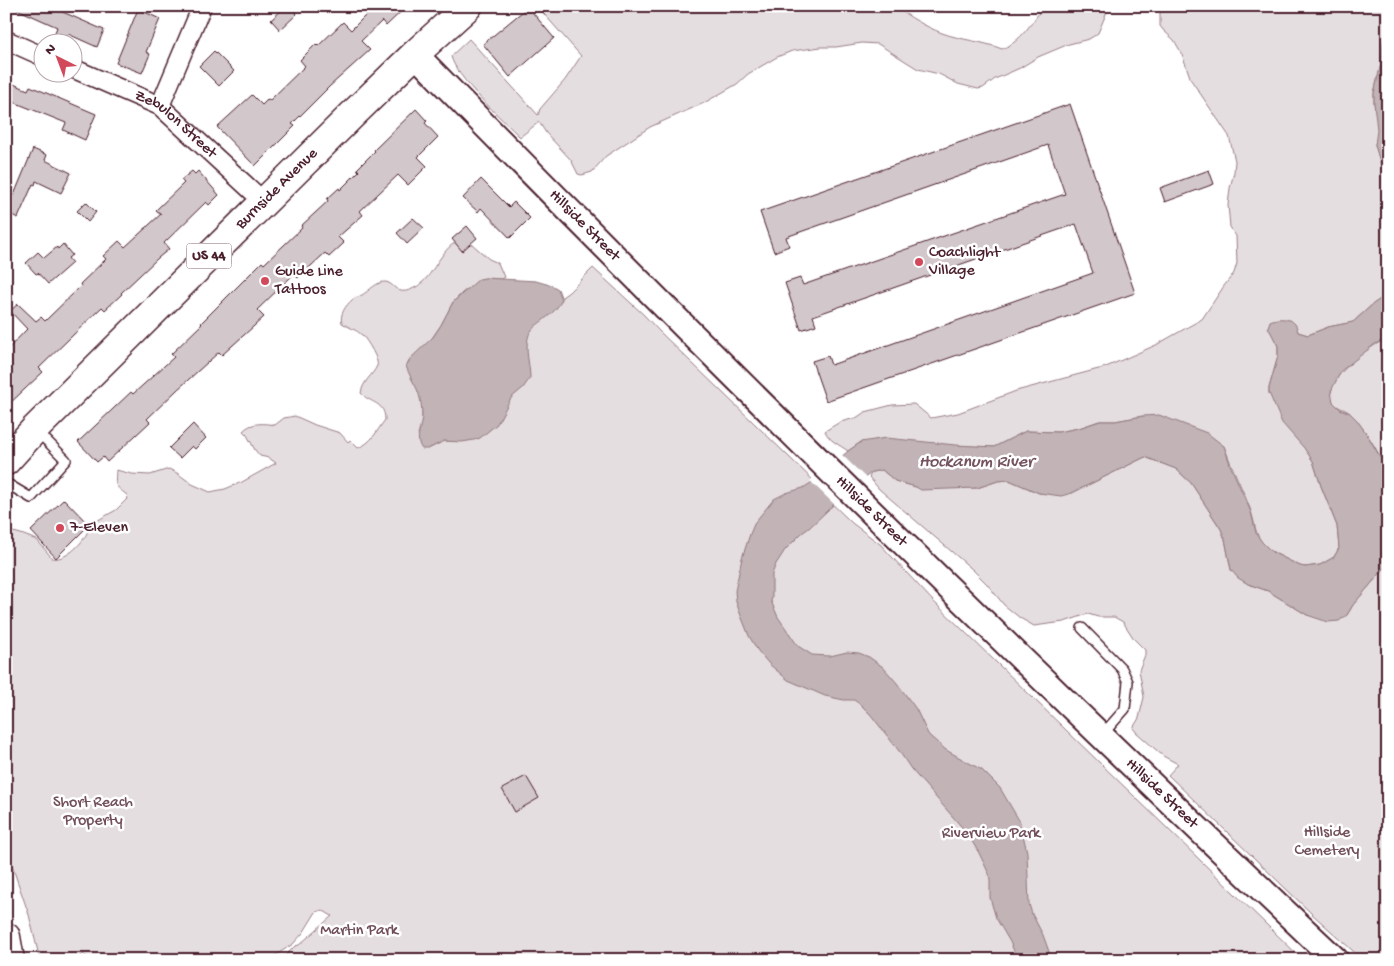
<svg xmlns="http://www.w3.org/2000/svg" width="1394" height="966" font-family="'Gochi Hand',sans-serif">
  <rect width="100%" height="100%" fill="#fff"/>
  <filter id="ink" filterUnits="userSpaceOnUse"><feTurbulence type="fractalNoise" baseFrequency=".02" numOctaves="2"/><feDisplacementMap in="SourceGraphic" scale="10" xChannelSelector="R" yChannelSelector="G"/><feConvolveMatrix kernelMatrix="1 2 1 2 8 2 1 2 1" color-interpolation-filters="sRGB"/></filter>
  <g filter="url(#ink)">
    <g fill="#e5dee0" stroke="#987e86" fill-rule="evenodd">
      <path d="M537 6H894C910 17 924 26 942 33 961 40 982 41 1002 49 1021 42 1032 22 1044 6H1108L1106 8V14L1098 33 1094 36 1089 39 1069 44 1038 57 1020 68 995 79 983 88 978 89 958 84 939 74 918 69 878 44 862 43 836 47H821L792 51 777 57 748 74 737 84 704 103 650 127 606 156 592 172 582 175 578 174 571 160 546 133 539 122 520 137C503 120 455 77 451 56L469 39 538 115 540 109 565 80 581 56Z"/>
      <path d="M1160 6H1388V24L1383 44 1382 60 1374 93V103L1378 130 1375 145 1381 165 1388 181V294L1373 304 1353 322 1328 327 1308 335 1298 332 1294 323 1268 326 1278 346V356L1269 388V393L1313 461 1321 486 1337 526 1339 548 1334 557 1320 565 1305 567 1300 566C1287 559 1273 554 1263 544 1255 535 1255 523 1251 511 1243 489 1232 469 1224 446L1143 416 1115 421H1099L1079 428 1058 432 1026 431 994 447 861 442 848 451C840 445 829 441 825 431L840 422 856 418 865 412 892 405 914 404 931 418 958 413 1016 391 1106 367 1156 345 1202 319 1224 286 1234 273 1237 263 1236 236 1230 227 1228 205 1230 188 1234 172 1235 161 1229 136 1191 80 1182 54 1174 40 1163 30 1160 26Z"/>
      <path d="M456 242 472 244 489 259 498 263 504 277 501 279 485 278 463 292 453 302 441 325 430 341 562 299V297L569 292 593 268 644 315 659 331 819 486 817 489 852 523 880 544 932 600 1303 960H281L295 946 299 945 332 916 322 910 316 912 303 933 293 944 268 960H91L83 954 77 960H40L29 915 6 848V530L21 534 37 540 52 558C65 561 82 544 87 533 90 529 90 526 93 523L116 510 128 498 127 495C114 485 115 487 116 470L132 474 150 475 169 469 177 473 192 484 210 492 225 489 242 482 276 463 269 458 260 456 255 450 247 435 243 431C251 422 264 423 275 425L284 418 295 416 315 425 340 433 348 442 350 440 358 448C372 443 377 430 385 420 385 401 370 404 361 393 363 381 372 376 377 366 380 361 367 340 362 335 357 330 348 327 342 323 339 315 346 305 352 300 355 297 359 297 362 295 369 291 377 281 386 282 395 284 396 295 410 290 433 282 436 254 456 242ZM422 410 452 441H444L428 449 418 435 422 422Z"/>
      <path d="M1388 338V471C1378 453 1369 434 1355 419 1354 417 1352 415 1350 413 1344 408 1335 408 1332 400 1324 377 1370 346 1388 338Z"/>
      <path d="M1145 457 1176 469 1191 483 1221 529 1225 539 1231 570 1248 584 1268 591 1307 615H1347L1353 605 1388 564V960H1363L1311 913 1168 775 1178 764 1163 756 1136 732 1133 728 1139 718 1144 697 1139 670 1145 655V650L1134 639 1123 622 1114 617H1098L1088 614 1064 622 1034 626 1020 618 1004 605 987 584 973 570 879 489 869 477 872 472 882 470 895 481 916 487 977 488 998 481 1009 480 1039 493H1072Z"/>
    </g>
    <g fill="#c1b3b6" stroke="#91787e">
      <path d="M1388 24V181L1381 165 1375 145 1377 130 1374 103V93L1382 60 1383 44Z"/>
      <path d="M485 278 536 281 553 286 558 289 562 300C558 307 553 313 546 318 539 324 530 328 528 338 525 351 530 365 530 378L523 388 511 398 497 424 480 438 474 440 462 442 444 441 428 449H422C414 439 422 426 422 415 422 406 420 395 416 387 412 380 409 374 406 366L411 358 433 337 441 325 453 302 479 279Z"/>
      <path d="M1388 294V338L1375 344 1341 371 1331 391 1333 402 1340 409 1350 413 1357 420 1368 436 1388 471V564L1353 605 1347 615 1339 621 1328 622 1307 615 1268 591 1248 584 1238 578 1231 570 1225 539 1221 529 1191 483 1176 469 1145 457 1072 493 1061 496 1039 493 1009 480 998 481 977 488 921 490 916 487 895 481 882 470 872 472 847 492 809 528 802 533 785 550 776 564 772 574V597L771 601 778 617 798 646 812 655 830 656 847 652 859 653 869 657 883 667 897 683 916 709 928 734 932 738 946 750 982 770 1000 788 1020 822 1027 852 1029 904 1032 914 1043 935 1052 960H1018L1010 942 996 918 990 898V880L989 874 979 853 967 833 911 769 899 751 871 715 861 705 854 700H844L825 696 788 680 769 664 758 651 749 636 740 613 736 602 735 591 742 558 750 534 755 522 774 499 786 493 803 488 814 481 848 451 861 442 886 438 956 445 994 447 1026 431 1058 432 1079 428 1100 421H1115L1143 416 1159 415 1207 433 1224 446 1231 467 1251 512 1256 533 1262 542 1272 552 1300 566 1305 567 1320 565 1334 557 1339 548 1337 526 1321 486 1313 461 1304 448 1282 423 1269 393V388L1278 356V346L1268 327 1270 321C1276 318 1290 317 1295 324 1297 326 1297 329 1298 332L1308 335 1328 327 1353 322 1373 304Z"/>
    </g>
    <path fill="#fff" d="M841 454 867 479 848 494 836 506 810 481Z"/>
    <g fill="#d2c7cb" stroke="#4a1f2b">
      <path d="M10 6H49L104 30 97 47 68 34 64 42H63L53 38 57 27Z"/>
      <path d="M286 6H290L297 14 280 30 271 20Z"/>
      <path d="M375 6H407L386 26 382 21 361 41 370 50 330 86 292 124 295 126 255 166 217 127 252 95 262 105 268 99 270 100 305 66 300 60 316 44 318 46 343 22 351 30Z"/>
      <path d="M528 7 554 38 510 77 483 44Z"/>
      <path d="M138 9 160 19 146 52 150 54 142 73 116 63Z"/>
      <path d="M214 51 234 71 219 86 199 66Z"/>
      <path d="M6 81 28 90 30 86 96 114 85 140 63 130 66 123 6 99Z"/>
      <path d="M1070 104 1135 293 826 401 812 361 828 356 831 365 1093 273 1076 224 813 316 816 325 801 330 785 283 800 278 803 285 1065 194 1048 145 786 237 789 246 774 252 760 212Z"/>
      <path d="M416 109 427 121 425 123 438 137 418 157 427 166 408 185 398 175 360 211 363 215 338 237 344 243 329 257 325 253 298 278 294 274 257 310 264 317 222 355 219 352 177 390 147 419 150 422 107 462 103 457 97 462 78 442 131 392 133 394 174 357 171 354 202 324 201 323 262 262 264 264 302 228 301 226 328 201 327 199 339 188 340 190 359 171 357 169 375 151 374 150Z"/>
      <path d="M33 149 47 155 45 160 71 173 61 193 36 181 35 185 33 184 18 218 6 212V192L14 195Z"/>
      <path d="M1209 170 1214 184 1165 202 1160 188Z"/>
      <path d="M192 171 195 174 198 171 219 195 209 205 206 202 164 243 169 249 158 258 121 293 122 294 105 310 102 307 39 368 43 372 6 407V351L27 329 10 311 18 304 36 321 41 317 45 321 81 286 80 284 106 259 103 256 119 241 125 247 161 214 156 210 184 183 181 180Z"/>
      <path d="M481 179 509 207 514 202 530 218 510 238 481 208 478 212 463 198Z"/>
      <path d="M86 202 96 212 88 222 77 211Z"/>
      <path d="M413 218 424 228 407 244 397 233Z"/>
      <path d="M467 226 477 238 462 251 452 239Z"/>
      <path d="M63 244 72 255 68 258 72 263 48 284 38 273 36 274 26 263 38 252 44 258 57 247 58 249Z"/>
      <path d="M193 424 206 438 195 449 192 446 180 458 169 448Z"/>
      <path d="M64 499 89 525 56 558 31 531Z"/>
      <path d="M526 776 539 798 515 812 502 789Z"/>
    </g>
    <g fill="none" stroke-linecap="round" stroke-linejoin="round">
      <g stroke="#4a1f2b" stroke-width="12">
        <g id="service">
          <path d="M6 483 31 498 66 460 37 431"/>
          <path d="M1082 628 1122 669 1128 682 1125 709 1102 735"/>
        </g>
      </g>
      <g stroke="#4a1f2b" stroke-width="21">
        <g id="minor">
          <path d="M6 40 42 56"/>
          <path id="s1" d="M72 68 160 106 264 202"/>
          <path d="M160 106 202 6"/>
        </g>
      </g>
      <g stroke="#4a1f2b" stroke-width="28">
        <g id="secondary">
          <path id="s2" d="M415 54C716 362 1023 664 1336 960"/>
        </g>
      </g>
      <g stroke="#4a1f2b" stroke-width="31">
        <g id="primary">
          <path id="s3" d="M6 461 35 429 352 115 415 54 468 6"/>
          <path d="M6 937 10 960"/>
        </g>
      </g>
      <use href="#service" stroke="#fff" stroke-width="9"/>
      <use href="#minor" stroke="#fff" stroke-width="18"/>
      <use href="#secondary" stroke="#fff" stroke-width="24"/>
      <use href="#primary" stroke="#fff" stroke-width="28"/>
    </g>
  </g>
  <g fill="#d1495b" stroke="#fff" stroke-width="2">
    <circle cx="919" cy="262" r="5"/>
    <circle cx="265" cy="281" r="5"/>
    <circle cx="60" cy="528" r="5"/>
  </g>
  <g text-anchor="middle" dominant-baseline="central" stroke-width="5" stroke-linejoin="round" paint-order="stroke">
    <rect fill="#fff" stroke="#80626b" stroke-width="1" x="186.5" y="243.5" width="45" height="25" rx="4"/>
    <g font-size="15" font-weight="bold" fill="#4a1f2b">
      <text x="209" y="256">US 44</text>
    </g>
    <g font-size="16" fill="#4a1f2b" stroke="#fff">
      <text stroke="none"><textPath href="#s1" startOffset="119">Zebulon Street</textPath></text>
      <text stroke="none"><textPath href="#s3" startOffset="384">Burnside Avenue</textPath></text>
      <text stroke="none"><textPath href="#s2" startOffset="241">Hillside Street</textPath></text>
      <text stroke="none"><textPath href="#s2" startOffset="646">Hillside Street</textPath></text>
      <text stroke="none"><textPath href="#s2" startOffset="1051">Hillside Street</textPath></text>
    </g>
    <g font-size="16" fill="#4a1f2b" stroke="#fff" text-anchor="start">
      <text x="929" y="253">Coachlight<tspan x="929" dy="18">Village</tspan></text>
      <text x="275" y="272">Guide Line<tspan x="275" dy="18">Tattoos</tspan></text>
      <text x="70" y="528">7-Eleven</text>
    </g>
    <g font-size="16" fill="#714f58" stroke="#fff">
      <text x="93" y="803">Short Reach<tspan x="93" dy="18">Property</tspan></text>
      <text x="1327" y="833">Hillside<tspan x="1327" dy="18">Cemetery</tspan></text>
      <text x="991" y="834">Riverview Park</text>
      <text x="359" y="931">Martin Park</text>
    </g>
    <g font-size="18" font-style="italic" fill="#74535c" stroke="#fff">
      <text x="976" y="462">Hockanum River</text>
    </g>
  </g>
  <rect width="1394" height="966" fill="none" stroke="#fff" stroke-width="25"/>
  <rect x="12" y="12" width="1369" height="941" fill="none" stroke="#4a1f2b" stroke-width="2" filter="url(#ink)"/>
  <g transform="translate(58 58) rotate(318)"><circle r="24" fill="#ffffff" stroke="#b7a5aa"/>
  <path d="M0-4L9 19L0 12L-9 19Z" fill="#d1495b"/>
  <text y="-8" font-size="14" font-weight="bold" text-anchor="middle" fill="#4a1f2b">N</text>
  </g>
</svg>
